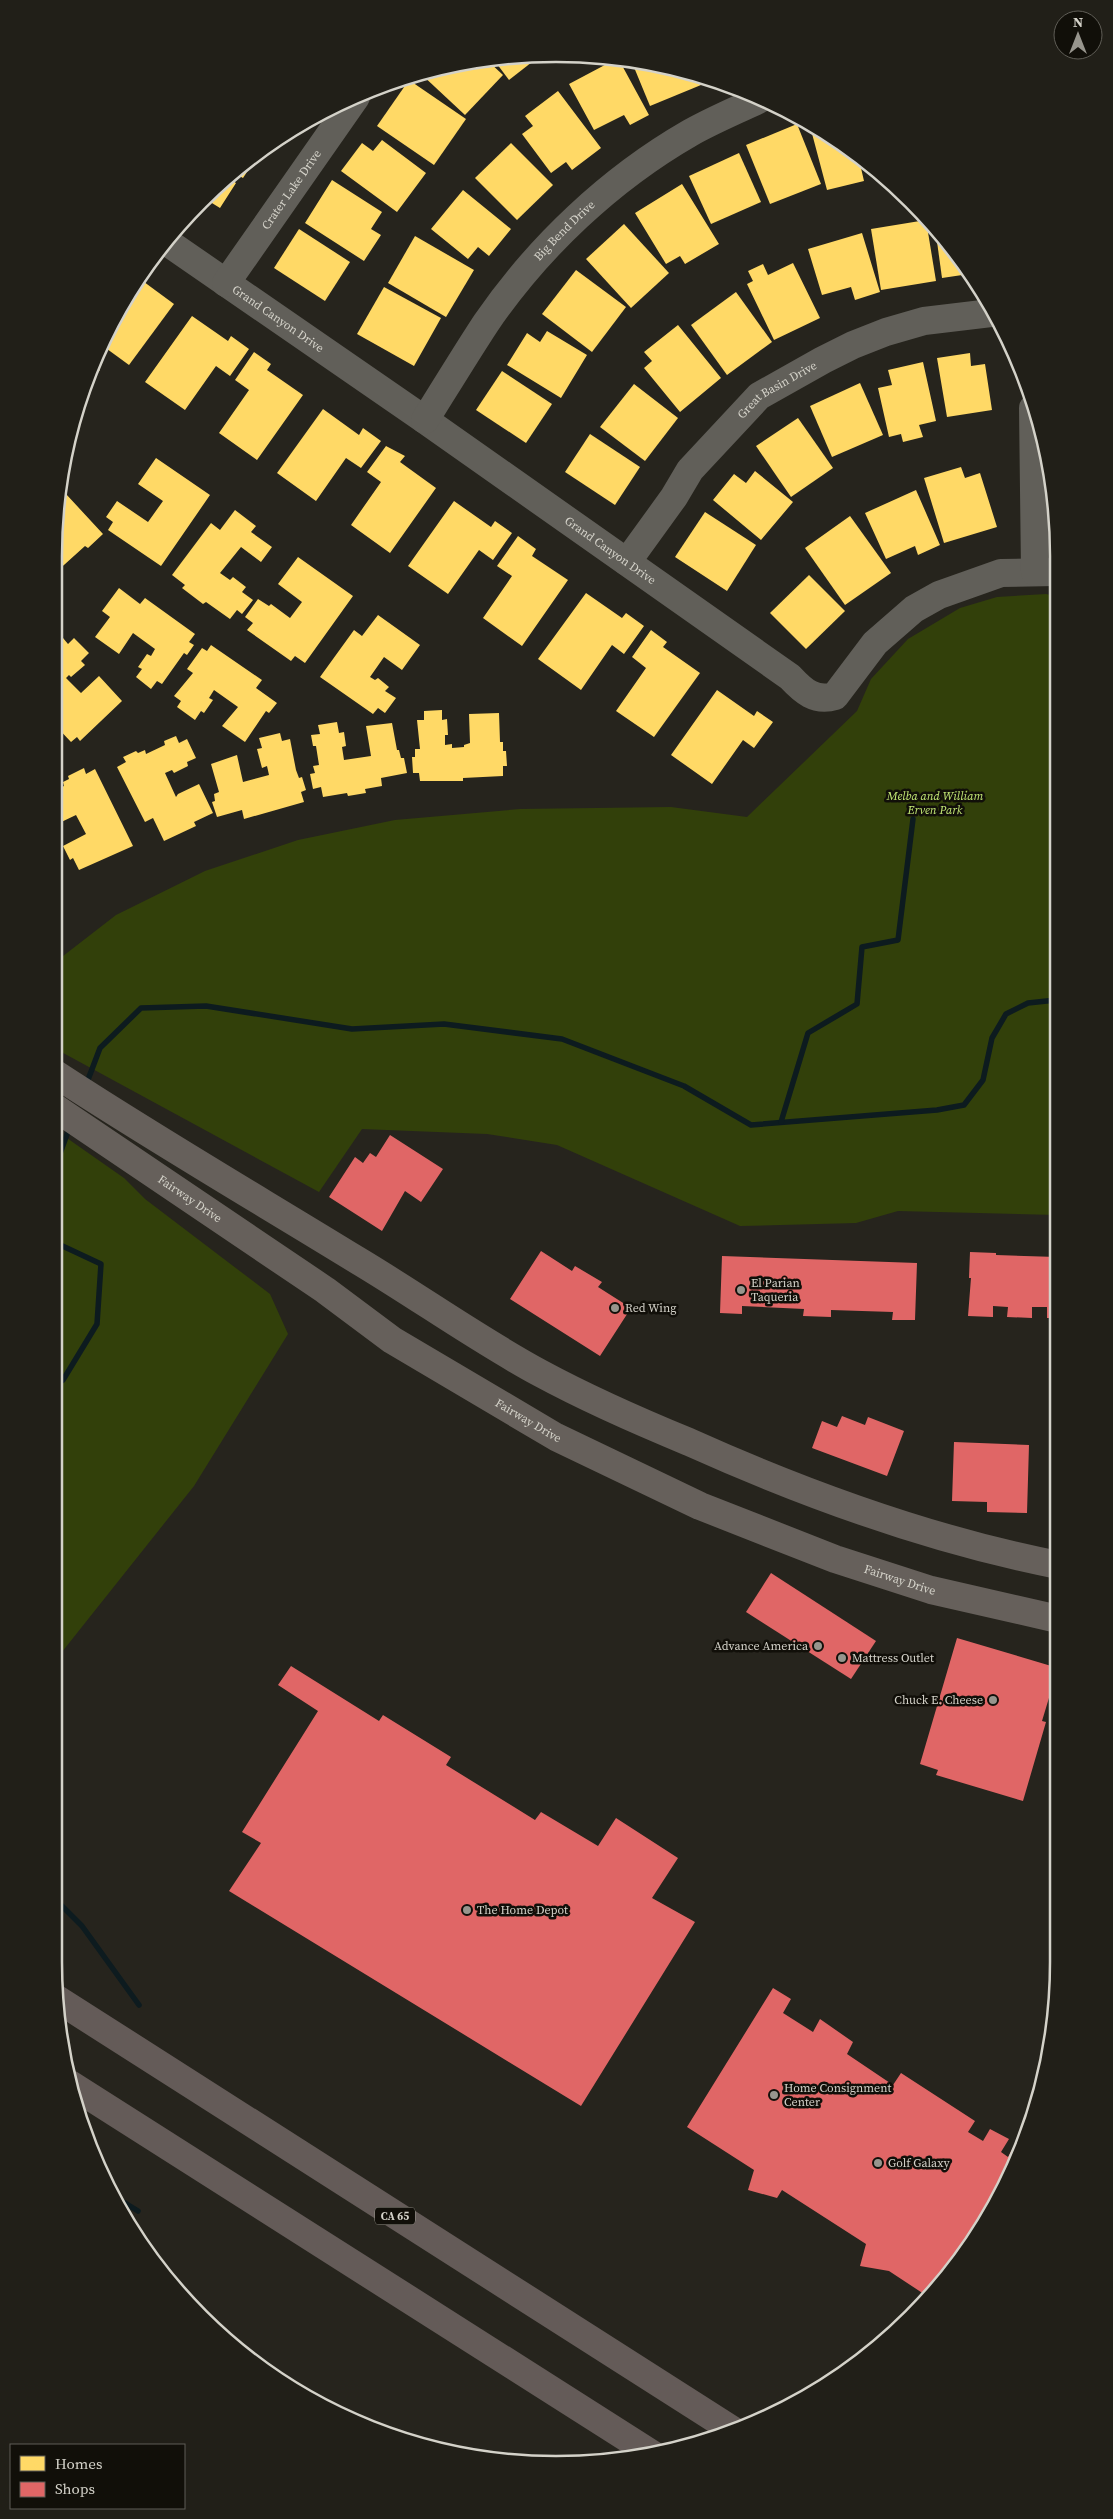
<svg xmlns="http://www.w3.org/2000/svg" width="1113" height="2519" font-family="'Source Serif 4',serif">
  <rect width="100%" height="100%" fill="#26241d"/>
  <g fill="#32400a">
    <path d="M1046 594 1055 596 1057 1215 898 1211 856 1223 740 1226 557 1145 487 1134 362 1129 319 1192 54 1048V963L116 915 205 871 298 840 395 820 520 809 671 807 747 817 857 711 871 679 908 639 960 608 997 597Z"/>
    <path d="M54 1129 124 1178 145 1199 270 1294 288 1334 194 1486 54 1662Z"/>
  </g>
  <g fill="#ffd966">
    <path d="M524 55H541L509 80 494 60Z"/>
    <path d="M618 58 649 115 630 125 624 115 594 130 569 84Z"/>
    <path d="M631 60 697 76 701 85 650 106Z"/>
    <path d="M488 61 503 75 465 115 420 73Z"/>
    <path d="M409 80 466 119 434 165 377 126Z"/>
    <path d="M558 91 601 148 572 170 566 162 551 173 522 134 533 126 525 116Z"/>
    <path d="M797 124 821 184 770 204 746 145Z"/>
    <path d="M810 126 836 139 870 166 861 168 864 181 827 190Z"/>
    <path d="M382 140 426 173 397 212 341 171 362 143 373 151Z"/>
    <path d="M511 143 553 185 517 220 475 178Z"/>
    <path d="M260 152 243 178 234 173 251 157Z"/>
    <path d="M739 153 761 202 711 224 689 176Z"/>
    <path d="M229 178 236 183 220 208 207 200 195 219 189 215Z"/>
    <path d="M332 180 382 212 371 229 381 235 364 261 305 223Z"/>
    <path d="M682 184 719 244 685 264 680 256 666 264 635 213Z"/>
    <path d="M463 190 511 229 489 256 478 247 468 259 431 229Z"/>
    <path d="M926 220 936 281 881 290 871 229Z"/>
    <path d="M624 224 669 273 631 308 586 259Z"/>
    <path d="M935 227 955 250 969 274 942 278Z"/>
    <path d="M299 229 350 262 325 301 274 268Z"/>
    <path d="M862 233 880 292 855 300 851 287 822 295 808 249Z"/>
    <path d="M415 236 474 270 446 317 388 283Z"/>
    <path d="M793 263 820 318 774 340 747 284 753 281 748 271 763 264 768 275Z"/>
    <path d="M576 270 626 307 592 352 542 314Z"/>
    <path d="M140 279 174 304 129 365 103 346 121 305Z"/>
    <path d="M384 287 441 318 414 366 357 334Z"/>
    <path d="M736 292 772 342 727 375 691 325Z"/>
    <path d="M192 316 228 341 231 336 249 349 230 376 216 366 185 410 145 382Z"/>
    <path d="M678 325 721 378 680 412 644 368 652 361 644 352Z"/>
    <path d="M547 331 587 355 561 398 507 365 527 333 540 342Z"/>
    <path d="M254 352 271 364 267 370 303 395 257 460 219 433 249 390 235 380Z"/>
    <path d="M970 353 971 366 985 364 992 410 947 417 937 358Z"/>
    <path d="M923 362 936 421 919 425 923 437 903 442 901 434 889 437 878 388 892 385 888 370Z"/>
    <path d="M95 364 100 370 86 383Z"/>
    <path d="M502 371 552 404 526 443 476 410Z"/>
    <path d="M860 383 883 435 832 457 810 406Z"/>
    <path d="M634 384 678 418 645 461 600 427Z"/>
    <path d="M323 409 359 435 363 428 381 441 361 468 346 458 316 501 277 473Z"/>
    <path d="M798 418 833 468 791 497 756 446Z"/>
    <path d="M590 434 640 467 615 505 565 472Z"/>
    <path d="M386 446 405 456 400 462 436 488 390 553 351 525 381 482 367 472Z"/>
    <path d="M156 458 210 495 161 566 108 530 113 522 106 517 117 501 148 522 163 501 138 484Z"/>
    <path d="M961 467 965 478 980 473 997 527 944 543 924 478Z"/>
    <path d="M755 471 793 502 761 540 713 500 734 474 746 483Z"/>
    <path d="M916 490 940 545 918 555 915 546 886 559 865 513Z"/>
    <path d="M66 494 103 534 88 548 85 546 54 574 59 501Z"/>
    <path d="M454 501 491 527 495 521 512 533 493 560 479 550 448 594 408 566Z"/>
    <path d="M235 510 256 526 251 532 272 547 261 562 241 547 220 573 230 580 233 577 246 587 242 592 253 600 242 614 237 610 230 619 206 602 203 604 182 588 185 585 172 575 211 523 220 530Z"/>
    <path d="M705 512 756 545 727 591 675 557Z"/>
    <path d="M850 516 891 573 845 605 805 548Z"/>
    <path d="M518 536 536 549 532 556 568 580 522 646 483 618 512 576 497 566Z"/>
    <path d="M298 557 353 596 305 663 295 656 291 661 247 630 253 623 245 617 258 599 269 606 271 604 290 618 302 602 278 584Z"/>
    <path d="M809 575 845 611 806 649 770 613Z"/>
    <path d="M119 588 140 604 145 598 195 634 189 642 194 645 187 655 184 653 162 684 157 681 151 689 136 677 142 669 138 667 147 654 151 656 155 649 133 633 119 654 95 637 110 617 102 611Z"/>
    <path d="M586 593 622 618 626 613 644 626 624 654 612 645 581 690 538 659Z"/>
    <path d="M378 615 420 645 402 670 384 657 370 677 375 680 378 678 389 687 385 691 396 698 385 713 378 708 373 714 320 677 354 630 362 636Z"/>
    <path d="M651 630 667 642 663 647 700 673 654 737 616 711 646 668 632 657Z"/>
    <path d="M63 638 68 644 74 638 89 653 81 661 85 665 71 677 69 675 66 678 81 693 99 676 122 701 80 741 77 737 71 742 54 724V646Z"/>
    <path d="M211 645 262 680 256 688 277 703 269 713 266 711 245 742 222 726 238 707 214 690 209 698 213 700 204 713 201 711 195 720 177 707 181 701 174 696 193 673 187 669 202 648 207 651Z"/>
    <path d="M717 690 754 716 757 711 773 722 754 748 743 740 712 784 671 755Z"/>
    <path d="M442 710V720L447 719 448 735H445V745L452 744V748L464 747V745L470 743 469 714 499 713 500 742H503V751H506L507 766H503V776L463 778V781H420L419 773H413L412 757H415V749H420L417 720H424V711Z"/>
    <path d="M337 722 339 733 344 732 346 746 342 747 344 760 371 756 366 726 392 723 397 750H399L401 758H404L407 773 381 778 382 786 365 789 366 793 348 796 347 793 323 797 321 787 313 789 310 774 315 773 313 766 319 765 316 746H313L311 735 320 734 318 725Z"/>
    <path d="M280 733 282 741 290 739 296 770 299 778 302 777 306 790 301 792 304 802 244 819 242 810 217 817 212 802 215 801 214 794 219 792 211 764 237 755 243 782 269 775 267 766 262 768 257 749 262 748 259 738Z"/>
    <path d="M176 736 179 743 187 739 196 758 187 762 188 766 174 773 172 770 165 773 176 797 178 794 199 784 213 813 194 822 196 826 164 841 153 818 145 822 117 767 126 762 123 757 136 751 138 753 145 750 146 754 165 745 164 741Z"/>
    <path d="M84 768 86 774 95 769 133 846 79 870 73 858 70 860 63 846 86 834 76 815 55 825 54 791 64 786 63 782 69 779 68 776Z"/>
  </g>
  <g fill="#e06666">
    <path d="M390 1135 443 1169 421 1202 405 1191 382 1231 329 1197 355 1157 363 1163 370 1153 376 1157Z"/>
    <path d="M541 1251 572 1271 575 1266 602 1282 598 1287 631 1308 600 1356 510 1299Z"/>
    <path d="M970 1252 996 1253V1255L1057 1257V1318H1047V1307H1032V1318L1007 1317 1008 1307 993 1306V1317L968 1316 971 1278H969Z"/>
    <path d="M722 1256 917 1263 915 1320H892L893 1312 831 1310V1317L803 1316 804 1309 742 1306V1314L720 1313Z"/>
    <path d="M842 1416 865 1425 868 1417 904 1431 887 1476 812 1448 822 1421 837 1427Z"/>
    <path d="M954 1442 1029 1445 1027 1513 987 1512V1502L952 1501Z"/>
    <path d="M771 1573 876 1641 851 1679 746 1612Z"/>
    <path d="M957 1638 1058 1668 1042 1721 1046 1722 1023 1801 936 1775 938 1770 920 1764Z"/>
    <path d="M291 1666 379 1721 383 1715 451 1757 446 1765 535 1820 541 1812 598 1846 616 1818 678 1858 652 1898 695 1922 581 2106 229 1891 261 1843 242 1832 318 1711 278 1685Z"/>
    <path d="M773 1988 791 1999 783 2013 813 2032 820 2019 853 2042 847 2054 893 2085 901 2073 975 2121 968 2132 983 2141 990 2129 1009 2139 1001 2152 1008 2157 1015 2144 1022 2148 992 2214 930 2298 889 2271 860 2266 866 2244 782 2190 777 2198 748 2190 754 2170 687 2127Z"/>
  </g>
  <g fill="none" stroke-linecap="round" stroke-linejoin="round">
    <g stroke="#0d1b1f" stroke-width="5.5">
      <path d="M86 1085 100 1048 141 1008 206 1006 352 1029 444 1024 562 1039 684 1086 751 1125 937 1110 964 1105 983 1080 992 1038 1006 1014 1028 1003 1056 1000"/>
      <path d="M781 1122 808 1033 857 1004 862 947 898 940 913 819"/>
      <path d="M54 1170 70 1126"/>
      <path d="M54 1385 63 1380 97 1324 101 1264 54 1242"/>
      <path d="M54 1898 82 1926 139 2005"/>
      <path d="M112 2195 138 2211"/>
    </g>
    <g stroke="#615f59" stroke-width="28">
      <path id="s1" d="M167 242 425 420 790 677C803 691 815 702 835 696L875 643 914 609 939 595 1001 573 1055 572"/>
      <path id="s2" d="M226 283 356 97"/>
      <path d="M1033 408 1035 572"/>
      <path id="s3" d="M425 420C445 388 465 355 486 323 538 247 610 179 690 133 711 121 735 111 758 100"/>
      <path id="s4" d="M627 562 674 497 690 470 759 396 823 360 853 345 886 332 924 321 991 313"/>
    </g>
    <g stroke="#66605b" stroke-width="28">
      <path d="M54 1073C153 1138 256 1198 357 1260 419 1297 477 1339 540 1373 588 1399 638 1421 689 1442 807 1495 931 1540 1058 1565"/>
      <path id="s5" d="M54 1107 325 1290 392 1340 556 1437 700 1506 835 1559 931 1590 1058 1619"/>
    </g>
    <g stroke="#645b58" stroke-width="28">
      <path d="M57 1999 734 2431"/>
      <path d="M70 2084 652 2454"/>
    </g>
  </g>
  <g fill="#97958d" stroke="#110f09" stroke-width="2">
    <circle cx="741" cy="1290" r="5"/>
    <circle cx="615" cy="1308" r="5"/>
    <circle cx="818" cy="1646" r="5"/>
    <circle cx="842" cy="1658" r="5"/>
    <circle cx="993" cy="1700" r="5"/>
    <circle cx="467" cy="1910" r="5"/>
    <circle cx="774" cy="2095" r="5"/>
    <circle cx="878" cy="2163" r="5"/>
  </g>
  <g text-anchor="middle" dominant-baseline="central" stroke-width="5" stroke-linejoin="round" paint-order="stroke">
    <rect fill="#110f09" stroke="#9a988f" stroke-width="1" x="375" y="2207.5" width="40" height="17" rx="4"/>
    <g font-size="11" font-weight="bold" fill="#d4d2c9">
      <text x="395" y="2216">CA 65</text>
    </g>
    <g font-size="12" fill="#d4d2c9" stroke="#110f09">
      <text stroke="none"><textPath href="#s2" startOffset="114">Crater Lake Drive</textPath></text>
      <text stroke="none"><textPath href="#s3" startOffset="236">Big Bend Drive</textPath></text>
      <text stroke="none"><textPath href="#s1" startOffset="135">Grand Canyon Drive</textPath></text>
      <text stroke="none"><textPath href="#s4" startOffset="231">Great Basin Drive</textPath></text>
      <text stroke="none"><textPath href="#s1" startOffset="540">Grand Canyon Drive</textPath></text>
      <text stroke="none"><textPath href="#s5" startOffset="164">Fairway Drive</textPath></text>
      <text stroke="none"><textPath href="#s5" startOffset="569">Fairway Drive</textPath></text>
      <text stroke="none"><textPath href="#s5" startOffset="974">Fairway Drive</textPath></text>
    </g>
    <g font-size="12" font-style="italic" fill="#c4e976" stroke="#110f09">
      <text x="935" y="796">Melba and William<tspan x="935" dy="14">Erven Park</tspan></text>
    </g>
    <g font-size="12" fill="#d4d2c9" stroke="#110f09" text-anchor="start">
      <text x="751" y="1283">El Parian<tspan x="751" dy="14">Taqueria</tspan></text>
      <text x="625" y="1308">Red Wing</text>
      <text x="808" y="1646" text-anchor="end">Advance America</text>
      <text x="852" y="1658">Mattress Outlet</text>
      <text x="983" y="1700" text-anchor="end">Chuck E. Cheese</text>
      <text x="477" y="1910">The Home Depot</text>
      <text x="784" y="2088">Home Consignment<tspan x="784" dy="14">Center</tspan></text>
      <text x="888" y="2163">Golf Galaxy</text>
    </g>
  </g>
  <path d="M0 0H1113V2519H0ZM556 62H556A494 494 0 0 1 1050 556V1962A494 494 0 0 1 556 2456H556A494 494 0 0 1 62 1962V556A494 494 0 0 1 556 62Z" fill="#211f18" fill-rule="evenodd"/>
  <path fill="none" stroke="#d4d2c9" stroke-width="2.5" d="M556 62H556A494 494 0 0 1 1050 556V1962A494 494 0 0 1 556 2456H556A494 494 0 0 1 62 1962V556A494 494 0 0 1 556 62Z"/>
  <rect x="10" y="2444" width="175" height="65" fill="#110f09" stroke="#5f5d56"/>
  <rect x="20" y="2456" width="25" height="15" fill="#ffd966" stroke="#5f5d56"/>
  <text x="55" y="2469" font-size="15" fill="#d4d2c9">Homes</text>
  <rect x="20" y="2482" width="25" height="15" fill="#e06666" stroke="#5f5d56"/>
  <text x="55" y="2494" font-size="15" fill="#d4d2c9">Shops</text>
  <g transform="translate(1078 35)"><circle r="24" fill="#110f09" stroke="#5f5d56"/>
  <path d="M0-4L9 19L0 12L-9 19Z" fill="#97958d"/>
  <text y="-8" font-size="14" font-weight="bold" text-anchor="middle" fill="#d4d2c9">N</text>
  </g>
</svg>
